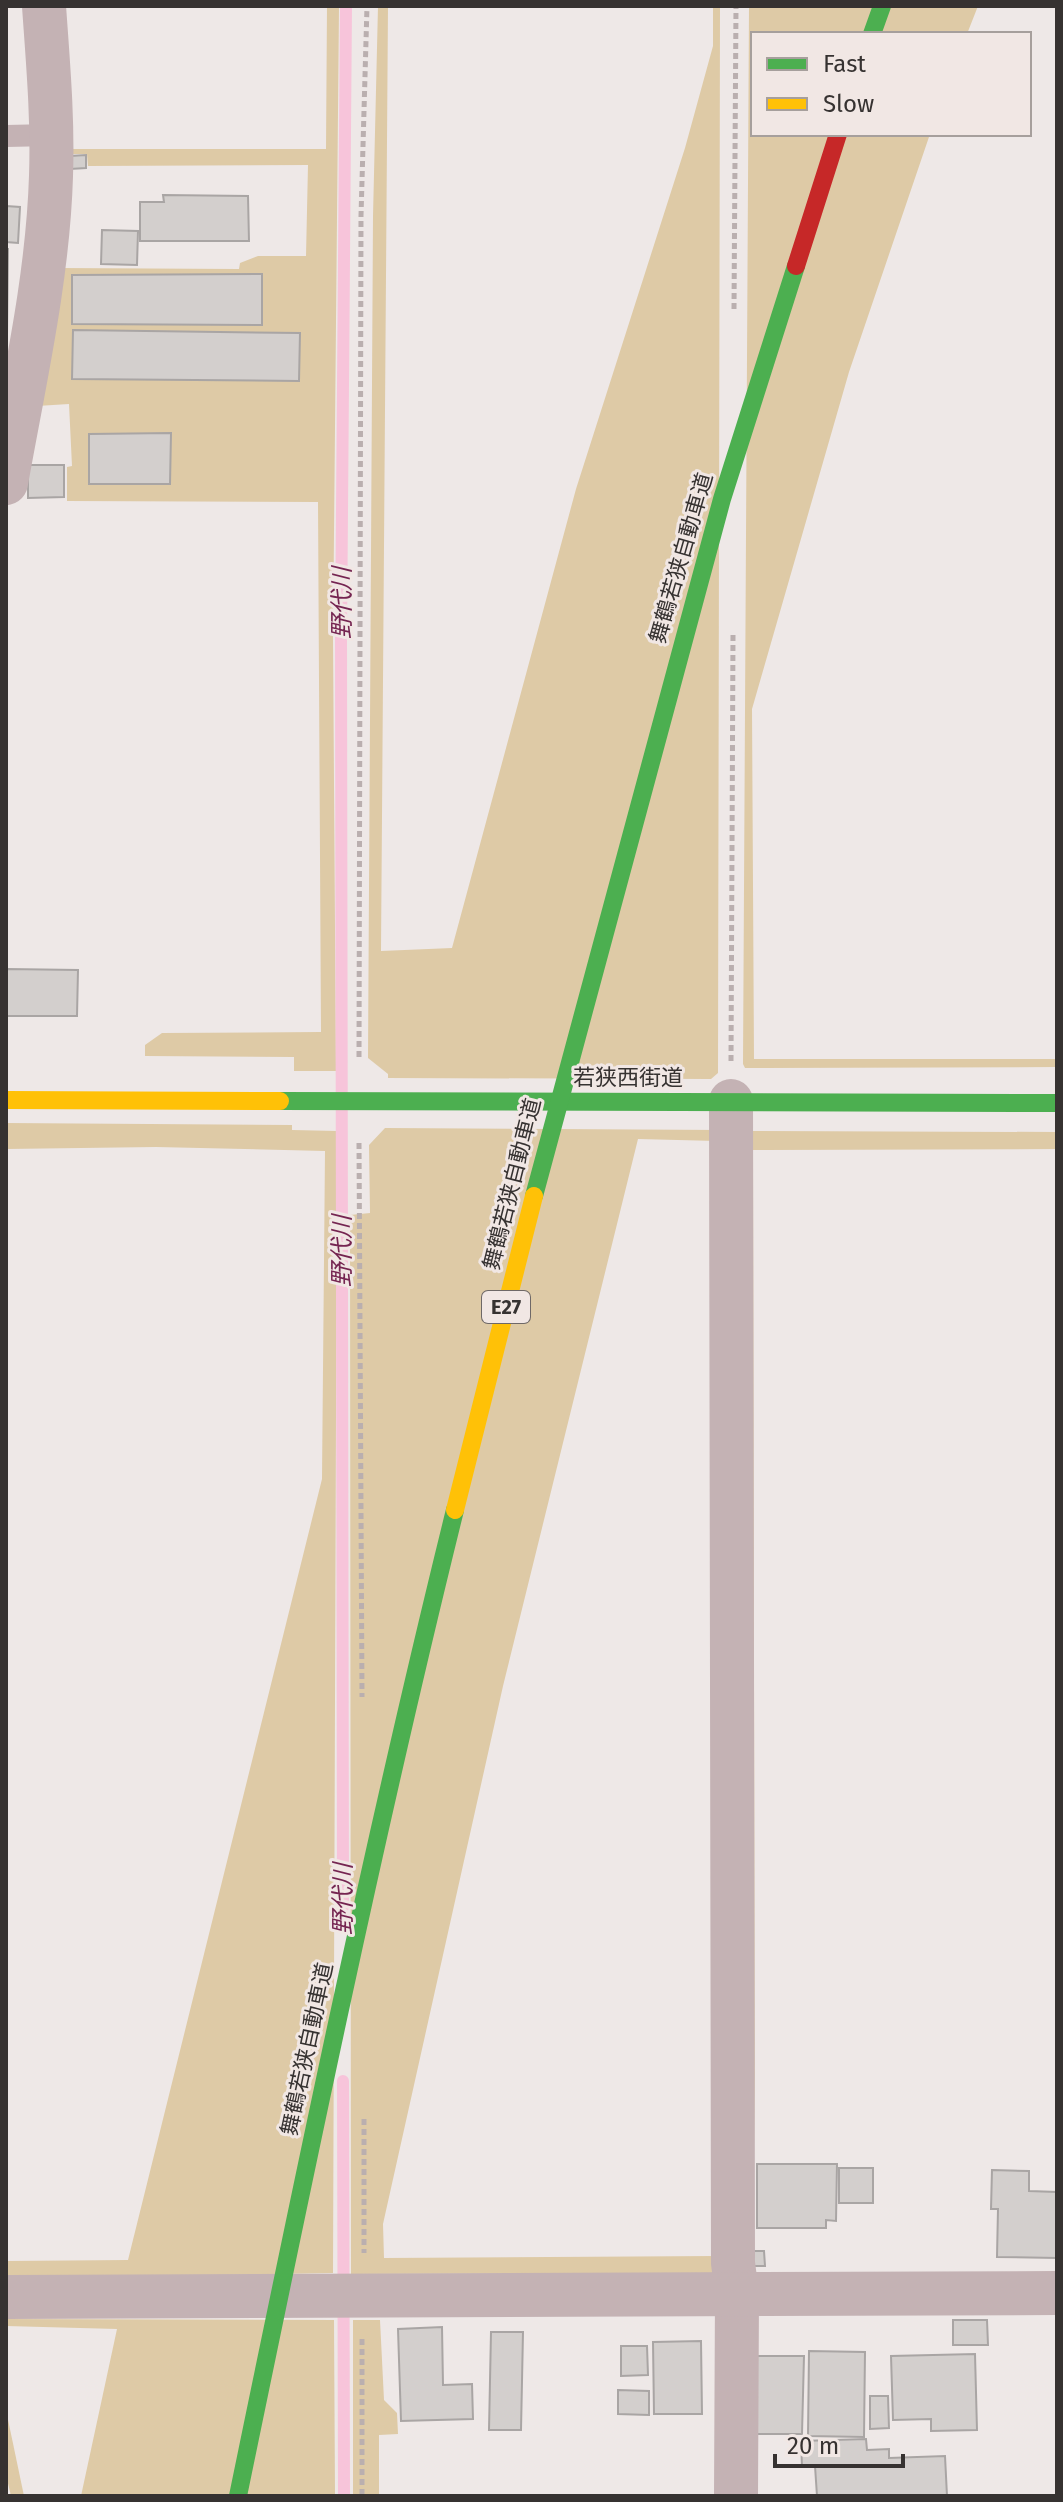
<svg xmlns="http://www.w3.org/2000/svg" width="1063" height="2502" font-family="'Fira Sans','Noto Sans JP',sans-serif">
  <rect width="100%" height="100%" fill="#eee8e7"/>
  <g fill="#decaa6" fill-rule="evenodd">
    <path d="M327 6H339L333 639 336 1071H294V1057L145 1056V1045L162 1033 321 1032 318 502 67 501V467L72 466 69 404 37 406 58 268 239 269 240 263 258 256H306L308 165 88 166 87 154H72L73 149H326Z"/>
    <path d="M378 6H388L381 951 452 948 576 489 685 148 713 46V6H720L718 1073 711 1079 388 1078V1074L368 1058 373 216Z"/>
    <path d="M749 6H978L967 34H753V134H930L849 372 752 709 754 1059H1057V1067L745 1068 743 1064Z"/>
    <path d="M6 1123 292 1125V1130L337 1131 333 2273 6 2279V2261L128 2260 322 1479 325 1151 156 1147 6 1149Z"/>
    <path d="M385 1128 723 1130 722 2273 351 2274 350 1215 370 1213 369 1145ZM638 1139 717 1141 716 2256 384 2258 383 2224 503 1686Z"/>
    <path d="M742 1131 1057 1132V1149L753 1150 755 2153Z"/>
    <path d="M6 2319 334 2320 335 2496H81L117 2329 6 2326Z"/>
    <path d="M353 2320H380L384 2400 397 2413 398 2434 379 2435V2496H353Z"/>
    <path d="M6 2410 24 2496H11L6 2475Z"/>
  </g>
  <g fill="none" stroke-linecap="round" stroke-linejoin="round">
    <g stroke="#f7c4da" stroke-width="12">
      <path d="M343 1907 341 637 346 6"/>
      <path d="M343 2081 344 2496"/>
    </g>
  </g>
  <g fill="#d3cfcd" stroke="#a9a5a4" stroke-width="2">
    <path d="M86 155V168L70 169V156Z"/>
    <path d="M163 195 248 196 249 241H140V202H164Z"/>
    <path d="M6 206 20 207 18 243 6 242Z"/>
    <path d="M102 230 138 231 137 265 101 264Z"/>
    <path d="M6 249H8L7 335H6Z"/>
    <path d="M262 274V325L72 324V275Z"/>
    <path d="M73 330 300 333 299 381 72 379Z"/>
    <path d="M171 433 170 484H89V434Z"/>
    <path d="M28 465H64V497L28 498Z"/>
    <path d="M7 969 78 970 77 1016H7Z"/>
    <path d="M757 2164H837L836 2221 826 2220V2228H757Z"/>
    <rect x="839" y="2168" width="34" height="35"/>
    <path d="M992 2170 1029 2171V2191L1057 2192V2258L997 2257 998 2209H991Z"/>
    <path d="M752 2251H764L765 2266H752Z"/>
    <path d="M953 2320H987L988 2345H953Z"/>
    <path d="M442 2327 443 2385 472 2384 473 2419 401 2421 398 2329Z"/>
    <path d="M491 2332H523L521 2430H489Z"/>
    <path d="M701 2341 702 2414H654L653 2342Z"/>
    <path d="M621 2346H647L648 2375 621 2376Z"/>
    <path d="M809 2351 865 2352 864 2437 808 2436Z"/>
    <path d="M975 2354 977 2430 931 2431V2419L893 2420 891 2356Z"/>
    <path d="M752 2356H804L802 2434H751Z"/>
    <path d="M618 2390 649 2391V2415L618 2414Z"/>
    <path d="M870 2396H888L889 2428 870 2429Z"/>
    <path d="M866 2439 867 2450 889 2449V2458L945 2456 947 2496H817L815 2466 802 2467 801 2441Z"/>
  </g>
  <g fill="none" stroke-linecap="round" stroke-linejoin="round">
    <g stroke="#baafaf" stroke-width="5" stroke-dasharray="6 4" stroke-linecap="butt">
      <path d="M734 309 736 6"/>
      <path d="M359 1057 361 216 367 6"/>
      <path d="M731 1061 733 635"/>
      <path d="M359 1143 362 1697"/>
      <path d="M364 2119V2253"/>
      <path d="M362 2339V2496"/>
    </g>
    <path stroke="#c4b2b4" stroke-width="22" d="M6 136 51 135"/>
    <g stroke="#c4b2b4" stroke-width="44">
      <path d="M6 483C24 382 48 278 51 176 53 119 48 63 44 6"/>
      <path d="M731 1101 733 2263 737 2294 736 2496"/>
      <path d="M6 2297 1057 2293"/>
    </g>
    <g stroke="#4caf50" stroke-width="18">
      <path d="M872 34 882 6"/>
      <path d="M280 1101 1057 1103"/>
      <path d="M534 1196 722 499 796 266"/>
      <path d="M238 2496C306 2166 374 1837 455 1510"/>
    </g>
    <g stroke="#ffc107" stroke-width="18">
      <path d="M6 1100 280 1101"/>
      <path d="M455 1510 534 1196"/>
    </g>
    <path stroke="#c62828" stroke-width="18" d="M796 266 838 134"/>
  </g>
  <g text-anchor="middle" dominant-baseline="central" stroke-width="6" stroke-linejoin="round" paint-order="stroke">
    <rect fill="#f1e7e4" stroke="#6e6867" stroke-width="2" x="482" y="1291" width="48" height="32" rx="6"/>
    <g font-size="20" font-weight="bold" fill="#363231">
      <text x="506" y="1307">E27</text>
    </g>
    <g font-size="22" fill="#363231" stroke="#f1e7e4">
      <text transform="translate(681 558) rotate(-74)">舞鶴若狭自動車道</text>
      <text x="628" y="1077">若狭西街道</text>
      <text transform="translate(512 1184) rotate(-76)">舞鶴若狭自動車道</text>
      <text transform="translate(307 2049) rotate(-78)">舞鶴若狭自動車道</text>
    </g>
    <g font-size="24" font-style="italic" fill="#752551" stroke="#f1e7e4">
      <text transform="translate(342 603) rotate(-90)">野代川</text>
      <text transform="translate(342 1251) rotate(-90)">野代川</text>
      <text transform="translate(343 1899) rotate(-90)">野代川</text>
    </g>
  </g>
  <rect width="1063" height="2502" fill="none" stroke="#363231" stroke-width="16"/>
  <rect x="751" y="32" width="280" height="104" fill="#f1e7e4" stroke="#a69f9c" stroke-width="2"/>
  <rect x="767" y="58" width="40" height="12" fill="#4caf50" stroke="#a69f9c" stroke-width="2"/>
  <text x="823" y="72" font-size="24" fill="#363231">Fast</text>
  <rect x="767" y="98" width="40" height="12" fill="#ffc107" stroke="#a69f9c" stroke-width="2"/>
  <text x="823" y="112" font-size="24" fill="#363231">Slow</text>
  <path d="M775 2454v12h128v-12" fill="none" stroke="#363231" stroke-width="4"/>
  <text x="787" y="2454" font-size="24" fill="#363231" stroke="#f1e7e4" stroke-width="6" paint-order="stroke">20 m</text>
</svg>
